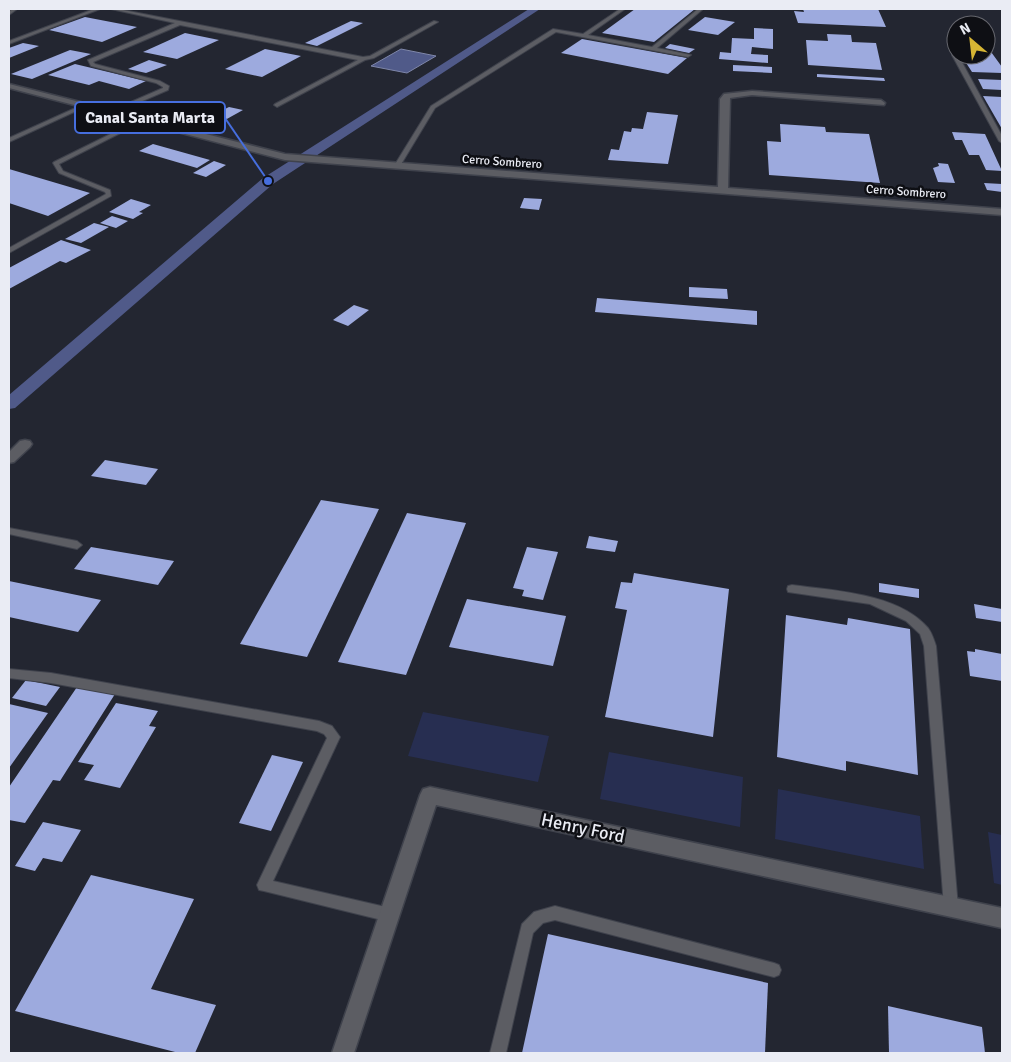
<svg xmlns="http://www.w3.org/2000/svg" width="1011" height="1062" font-family="Signika,sans-serif">
  <rect width="100%" height="100%" fill="#232631"/>
  <g fill="#272e51">
    <path d="M423 712 549 736 538 782 408 756Z"/>
    <path d="M609 752 743 777 740 827 600 799Z"/>
    <path d="M778 789 920 816 924 869 775 839Z"/>
    <path d="M988 832 1002 835V885L994 883Z"/>
  </g>
  <path fill="#505a89" stroke="#7e86a9" d="M401 49 436 56 407 73 371 66Z"/>
  <g fill="none" stroke-linecap="round" stroke-linejoin="round">
    <path fill="#505a89" fill-rule="evenodd" d="M529 9H540L273 184 15 408 9 409V395L263 178Z"/>
  </g>
  <g fill="#9daade">
    <path d="M635 9H695L654 42 602 33Z"/>
    <path d="M803 9H878L886 27 798 23 794 11 804 12Z"/>
    <path d="M85 17 137 27 102 42 49 30Z"/>
    <path d="M705 17 735 22 718 35 688 30Z"/>
    <path d="M351 21 363 23 317 46 305 43Z"/>
    <path d="M754 28 773 29V49L752 47 751 54 768 55V63L719 59 720 52 731 53 732 38 754 39Z"/>
    <path d="M185 33 219 40 177 59 143 52Z"/>
    <path d="M827 34 851 35 852 42 876 43 882 70 808 65 806 40 828 41Z"/>
    <path d="M582 39 687 58 668 74 561 53Z"/>
    <path d="M23 43 39 46 9 58V48Z"/>
    <path d="M670 44 695 49 689 53 665 48Z"/>
    <path d="M986 45 1002 67V73L972 72 961 55 985 56Z"/>
    <path d="M265 49 301 56 262 77 225 69Z"/>
    <path d="M70 50 91 54 32 79 11 74Z"/>
    <path d="M149 60 167 65 146 73 128 69Z"/>
    <path d="M75 64 146 81 129 89 99 81 89 85 48 75Z"/>
    <path d="M733 65 772 67V73L733 71Z"/>
    <path d="M817 74 884 78 885 81 817 77Z"/>
    <path d="M978 79 1002 80V90L983 89Z"/>
    <path d="M983 96 1002 97V129Z"/>
    <path d="M229 107 243 110 225 120 211 116Z"/>
    <path d="M647 112 678 115 668 164 608 160 611 149 619 150 624 131 631 132 632 128 643 129Z"/>
    <path d="M780 124 825 127 826 132 869 134 880 183 769 175 767 141 781 142Z"/>
    <path d="M952 132 985 134 1002 171 986 170 979 155H969L962 140H955Z"/>
    <path d="M153 144 210 160 197 168 139 151Z"/>
    <path d="M214 161 226 165 206 177 193 173Z"/>
    <path d="M938 163 948 164 955 183 938 182 933 168 939 166Z"/>
    <path d="M9 169 90 193 48 216 9 203Z"/>
    <path d="M984 183 1002 184V192L987 190Z"/>
    <path d="M524 198 542 199 539 210 520 208Z"/>
    <path d="M131 199 151 205 139 212 143 213 133 219 109 212Z"/>
    <path d="M112 216 128 221 116 228 100 223Z"/>
    <path d="M94 223 109 227 81 243 65 239Z"/>
    <path d="M61 240 91 250 66 263 60 261 9 289V268Z"/>
    <path d="M689 287 727 289 728 299 689 297Z"/>
    <path d="M597 298 757 311V325L595 312Z"/>
    <path d="M354 305 369 310 348 326 333 320Z"/>
    <path d="M105 460 158 469 146 485 91 476Z"/>
    <path d="M321 500 379 509 307 657 240 644Z"/>
    <path d="M407 513 466 523 406 675 338 662Z"/>
    <path d="M589 536 618 541 615 552 586 548Z"/>
    <path d="M91 547 174 561 158 585 74 569Z"/>
    <path d="M527 547 558 552 543 600 522 596 524 590 513 588Z"/>
    <path d="M634 573 729 589 713 737 605 717 627 610 615 608 621 582 632 583Z"/>
    <path d="M9 581 101 600 78 632 9 617Z"/>
    <path d="M879 583 919 589V598L879 592Z"/>
    <path d="M467 599 566 616 553 666 449 647Z"/>
    <path d="M974 604 1002 609V622L976 618Z"/>
    <path d="M786 615 847 625 848 618 910 629 918 775 846 761V771L777 757Z"/>
    <path d="M975 649 1002 654V681L970 676 967 651 975 652Z"/>
    <path d="M26 680 60 687 46 706 12 698Z"/>
    <path d="M77 687 115 694 60 781 53 780 25 823 9 820V787Z"/>
    <path d="M116 703 158 711 149 726 156 727 120 788 84 780 94 765 78 762Z"/>
    <path d="M9 704 48 713 9 768Z"/>
    <path d="M272 755 303 762 271 831 239 823Z"/>
    <path d="M43 822 81 830 62 862 43 858 35 871 15 866Z"/>
    <path d="M91 875 194 899 151 989 216 1005 195 1053H179L15 1011Z"/>
    <path d="M548 934 768 983 765 1053H522Z"/>
    <path d="M888 1006 982 1027 985 1053H889Z"/>
  </g>
  <g fill="none" stroke-linecap="round" stroke-linejoin="round">
    <g stroke="#3f424c" stroke-width="2">
      <g id="lane">
        <path d="M12 9H17L9 15V12Z"/>
        <path d="M94 9H100L9 44V41Z"/>
        <path d="M111 9H118L363 57 370 56 434 21 438 22 374 58 365 60 277 107 274 105 275 104 358 60 180 25 93 62 95 64 160 81 169 86 168 90 110 115 107 113 108 112 163 88V87L156 83 91 66 88 60 175 23Z"/>
        <path d="M620 9H625L588 35 652 47 698 9H703L657 48 691 55 688 57 556 32 435 108 400 166 395 167 394 166 431 106 553 29 583 34Z"/>
        <path d="M955 53 958 55 1002 136V143L999 141 952 55Z"/>
        <path d="M82 105 87 106 9 142V138Z"/>
        <path d="M139 120 144 121 59 164 63 171 110 190 111 196 9 253V248L106 194 105 192 59 173 53 163 54 162Z"/>
        <path d="M9 528 77 541 82 545 77 549 9 534Z"/>
        <path d="M792 585C835 591 898 593 928 628 932 633 934 640 936 646L958 907 956 912 951 914 946 912 944 907 924 646 920 634 906 621 870 604 788 592 787 589 788 586Z"/>
        <path d="M9 669 51 673 319 721 332 726 340 737 273 881 390 908 395 910 397 915 395 920 390 922 264 891 259 890 257 885 327 738 324 734 317 731 51 683 9 678Z"/>
        <path d="M555 906 774 963 779 965 781 970 779 975 774 977 555 920 543 923 533 933 506 1053H490L522 924 534 912Z"/>
      </g>
    </g>
    <g stroke="#3f424c" stroke-width="3">
      <g id="street">
        <path d="M9 84 285 154 718 187 720 99 724 94 752 91 881 100 885 103 884 105 752 95 730 98 728 188 1002 209V215L285 160 9 88Z"/>
        <path d="M25 440 30 441 32 444 30 447 14 462 9 463V452L20 441Z"/>
        <path d="M430 787 1002 908V928L436 805 354 1053H332L420 795 423 789Z"/>
      </g>
    </g>
    <use href="#lane" fill="#5c5d63" fill-rule="evenodd"/>
    <use href="#street" fill="#5c5d63" fill-rule="evenodd"/>
  </g>
  <g text-anchor="middle" dominant-baseline="central" stroke-width="5" stroke-linejoin="round" paint-order="stroke">
    <g font-size="12" fill="#eaecf4" stroke="#0e0f14">
      <text transform="translate(502 162) rotate(4)">Cerro Sombrero</text>
      <text transform="translate(906 192) rotate(4)">Cerro Sombrero</text>
    </g>
    <g font-size="18" fill="#eaecf4" stroke="#0e0f14">
      <text transform="translate(583 828) rotate(12)">Henry Ford</text>
    </g>
  </g>
  <path fill="none" stroke="#466ede" stroke-width="2" d="M268 181L225 118"/>
  <circle fill="#466ede" stroke="#0e0f14" stroke-width="2" cx="268" cy="181" r="5"/>
  <rect fill="#0e0f14" stroke="#466ede" stroke-width="2" x="75" y="102" width="150" height="31" rx="5"/>
  <g font-size="16" text-anchor="middle" font-weight="bold" fill="#eaecf4">
    <text x="150" y="123">Canal Santa Marta</text>
  </g>
  <rect width="1011" height="1062" fill="none" stroke="#eaecf4" stroke-width="20"/>
  <g transform="translate(971 40) rotate(332)"><circle r="24" fill="#0e0f14" stroke="#66676e"/>
  <path d="M0-4L9 19L0 12L-9 19Z" fill="#d6b534"/>
  <text y="-8" font-size="14" font-weight="bold" text-anchor="middle" fill="#eaecf4">N</text>
  </g>
</svg>
